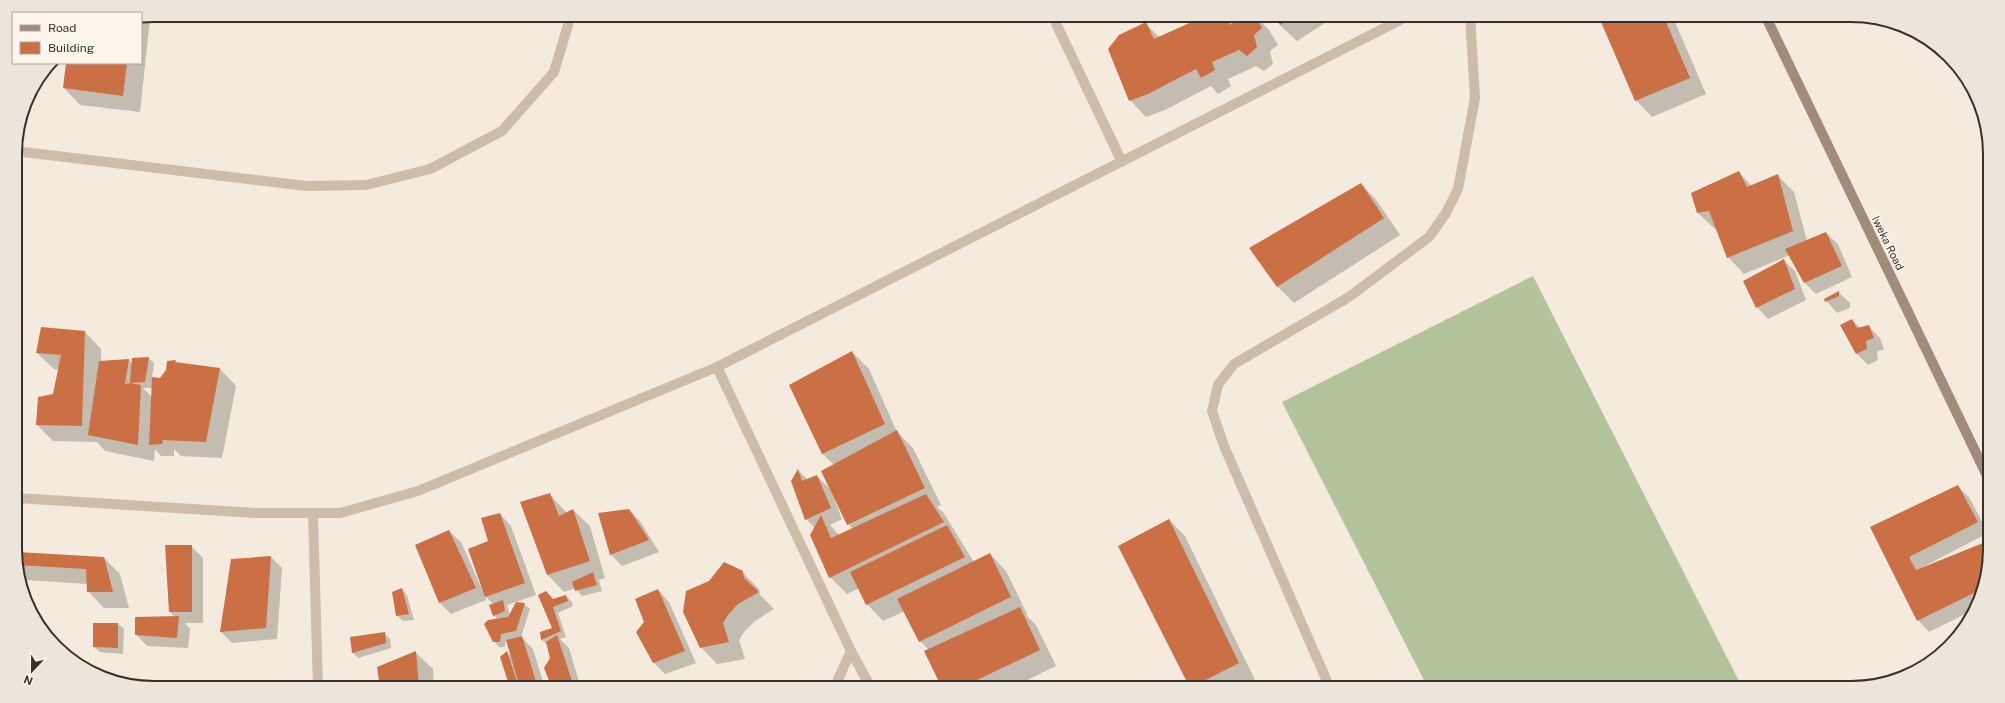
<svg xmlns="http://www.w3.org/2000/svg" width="2005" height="703" font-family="'Public Sans',sans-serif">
  <rect width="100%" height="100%" fill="#f4ebde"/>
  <path fill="#b3c49d" d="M1533 276 1741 685 1736 688H1428L1282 402Z"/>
  <g fill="#0003" fill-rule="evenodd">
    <path d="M1132 15H1150L1139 22Z"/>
    <path d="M1209 15H1229L1236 23 1249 15H1255L1269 30 1278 45 1270 51 1273 64 1264 71 1256 66 1228 79 1231 86 1218 94 1211 86 1165 110 1146 117 1130 100 1145 23 1160 38Z"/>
    <path d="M1275 15H1337L1297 41 1280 25Z"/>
    <path d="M1599 15H1672L1706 94 1652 117 1636 100Z"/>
    <path d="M147 16 150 19 140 112 80 105 64 88 67 63H141V18Z"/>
    <path d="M1738 172 1752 186 1778 176 1794 192 1807 241 1826 233 1838 244 1852 277 1816 294 1805 283 1790 255 1744 274 1728 257 1717 229H1715L1698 213Z"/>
    <path d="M1361 184 1377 201 1400 235 1294 303 1277 286Z"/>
    <path d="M1783 260 1795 271 1806 300 1768 319 1757 307Z"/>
    <path d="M1838 292 1850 303V308L1837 313 1825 299Z"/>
    <path d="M1852 320 1860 328 1869 327 1880 338 1884 349 1877 352 1878 360 1868 365 1856 353Z"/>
    <path d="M85 332 101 349V362L129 360 133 364 148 358 154 363 152 378 160 379 176 363 220 369 236 386 222 458 181 456 174 449V456H161L155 449 154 461 105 451 97 442 53 441 37 425 54 395 59 370 54 369 37 353ZM143 388H152V397Z"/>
    <path d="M852 352 869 369 897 432 913 448 941 505 937 507 943 512 974 562 990 554 1006 571 1027 614 1026 615 1036 625 1056 666 1011 688H943L929 650 920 641 905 611 883 621 867 604 859 588 847 594 830 577 815 528 806 519 798 470 808 480 817 476 830 489 842 519 830 525 839 535 853 529 848 524 834 465 823 454 790 385Z"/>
    <path d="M1957 486 1969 497 1988 533 1921 568 1922 569 1982 544 1990 551 1983 594 1975 609 1929 632 1918 620 1872 527Z"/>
    <path d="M549 494 567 513 573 510 590 526 605 578 599 580 602 591 582 596 575 588 564 592 548 575 521 503Z"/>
    <path d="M629 510 640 521 659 552 622 566 611 555Z"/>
    <path d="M500 514 511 526 536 595 507 605 510 616 524 604 530 609 521 637 533 649 545 688H512L507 653 512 657 506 639 505 647H499L494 641 498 620 494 615V605L485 596 486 600 451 614 439 602 449 531 461 542 481 587 489 542Z"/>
    <path d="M1169 520 1185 536 1255 680 1239 688H1191L1119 547Z"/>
    <path d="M191 546 203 558V623H185L190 629 188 648 147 646 136 634 175 617 170 612Z"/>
    <path d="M18 553 104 558 120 574 129 608H104L88 591 87 584 26 580 25 592 18 576Z"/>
    <path d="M271 557 282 568 277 639 232 643 221 632 232 560Z"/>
    <path d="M742 572 759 589 760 595 774 609 755 621 744 632 739 640 745 659 717 664 701 647Z"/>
    <path d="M402 589 407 595 414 620 403 621 397 615Z"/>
    <path d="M658 590 669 602 696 663 665 674 654 663 637 632 645 622Z"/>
    <path d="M546 592 554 600 566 596 572 602 573 606 558 613 566 637 560 639 569 648 581 688H553L551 658 548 645 542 640 541 633 553 629Z"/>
    <path d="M118 624 124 629 123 654 100 652 94 647Z"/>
    <path d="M384 633 390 639 391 648 358 658 353 653 351 638Z"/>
    <path d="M416 653 433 669 434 688H381L379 667Z"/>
  </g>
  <g fill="#cb7044">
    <path d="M1207 15H1226L1230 25 1247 15H1255L1262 28 1254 35 1257 47 1247 56 1239 50 1212 62 1215 70 1201 78 1196 69 1148 94 1129 101 1108 49 1119 35 1146 22 1154 39Z"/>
    <path d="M1274 15H1295L1280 25Z"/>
    <path d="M1598 15H1663L1690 78 1635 101Z"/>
    <path d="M66 63H127L123 96 63 88Z"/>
    <path d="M1739 171 1747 187 1778 174 1793 231 1727 258 1709 211 1697 213 1691 193Z"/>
    <path d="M1361 183 1384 218 1277 287 1249 248Z"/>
    <path d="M1826 232 1842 266 1804 283 1785 249Z"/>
    <path d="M1784 259 1795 289 1756 308 1743 281Z"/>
    <path d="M1839 291V296L1825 302 1824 299Z"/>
    <path d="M1852 319 1857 328 1869 325 1874 338 1866 341 1867 349 1856 354 1840 325Z"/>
    <path d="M41 327 85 331 82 426 36 425 38 397 53 394 61 355 36 353Z"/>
    <path d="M852 351 885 424 822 454 789 385Z"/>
    <path d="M149 357 145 382 130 383 132 358Z"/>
    <path d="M129 359 125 384 130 383 141 385 138 445 88 435 99 361Z"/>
    <path d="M176 360 175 362 220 368 206 442 163 440 162 444 149 445 152 377 160 378 166 370 167 361Z"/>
    <path d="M897 430 925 488 847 525 821 471Z"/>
    <path d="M798 469 802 481 817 475 831 508 805 520 791 481Z"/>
    <path d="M1958 485 1978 522 1909 557 1916 570 1983 543 1990 552 1984 588 1917 621 1870 527Z"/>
    <path d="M550 493 559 516 573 509 590 561 547 575 520 502Z"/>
    <path d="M926 494 944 522 829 578 810 535 821 515 831 538Z"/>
    <path d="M629 509 649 540 610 555 598 513Z"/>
    <path d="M500 513 525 583 485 597 468 549 488 541 481 518Z"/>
    <path d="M1169 519 1239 663 1190 688 1118 546Z"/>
    <path d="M947 525 965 557 866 605 850 572Z"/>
    <path d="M449 530 476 588 439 603 415 545Z"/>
    <path d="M165 545H192V612H169Z"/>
    <path d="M17 552 104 557 113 592H87L86 569 18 565Z"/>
    <path d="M990 553 1011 597 919 642 897 599Z"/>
    <path d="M271 556 266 628 220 632 231 559Z"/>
    <path d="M724 562 743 571 744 578 759 592 738 604 728 615 723 623 729 642 700 648 683 612 686 591 709 581Z"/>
    <path d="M593 572 597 585 575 591 572 582Z"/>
    <path d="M402 588 409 614 396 616 392 592Z"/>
    <path d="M658 589 685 651 653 663 636 632 644 622 635 599Z"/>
    <path d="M546 591 553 599 566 595 568 601 553 607 561 631 541 640 540 632 552 628 538 595Z"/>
    <path d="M503 600 505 611 493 616 489 605Z"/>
    <path d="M516 602 525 603 516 631 501 634 500 642H493L484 624 488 620 508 617Z"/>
    <path d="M1020 607 1040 650 960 688H942L924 651Z"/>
    <path d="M179 616 177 638 135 635V617Z"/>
    <path d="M93 623H118V648L93 647Z"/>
    <path d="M385 632 386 643 352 653 350 637Z"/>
    <path d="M557 635 572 681 576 688H552L544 668 550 658 546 642Z"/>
    <path d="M522 636 538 688H520L506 640Z"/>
    <path d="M416 651 419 688H380L377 667Z"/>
    <path d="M507 651 519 688H510L500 657Z"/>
    <path d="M224 680 273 684V688H224Z"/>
  </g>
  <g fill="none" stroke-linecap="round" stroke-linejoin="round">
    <g stroke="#cdbca9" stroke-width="10">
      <path d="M1052 15 1122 162"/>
      <path d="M15 151 306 186 366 185 430 169 502 131 554 72 571 15"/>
      <path d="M717 367 851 651 871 688"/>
      <path d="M17 498 255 513H340L418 491 717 367 1410 15"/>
      <path d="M313 514 318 688"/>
      <path d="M834 688 851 651"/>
      <path d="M1330 688 1224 446 1212 411 1218 385 1234 364 1349 297 1429 237 1446 213 1458 189 1475 98 1470 15"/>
    </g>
    <path stroke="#a18b7a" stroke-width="10" d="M1765 15 1990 482"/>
  </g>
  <g text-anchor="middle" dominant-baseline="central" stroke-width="3" stroke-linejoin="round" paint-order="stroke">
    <g font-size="11" fill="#393029" stroke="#fbf5eb">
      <text transform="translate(1888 243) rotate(64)">Iweka Road</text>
    </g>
  </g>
  <path d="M0 0H2005V703H0ZM154 22H1851A132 132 0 0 1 1983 154V549A132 132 0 0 1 1851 681H154A132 132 0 0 1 22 549V154A132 132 0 0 1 154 22Z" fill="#ebe5db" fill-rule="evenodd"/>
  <path fill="none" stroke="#393029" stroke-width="2" d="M154 22H1851A132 132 0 0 1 1983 154V549A132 132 0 0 1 1851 681H154A132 132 0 0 1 22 549V154A132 132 0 0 1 154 22Z"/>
  <rect x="12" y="12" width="130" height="52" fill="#fbf5eb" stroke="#ada69d"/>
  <rect x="20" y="25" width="20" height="6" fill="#a18b7a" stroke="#ada69d"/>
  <text x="48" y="32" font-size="12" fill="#393029">Road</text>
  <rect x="20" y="42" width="20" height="12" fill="#cb7044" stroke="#ada69d"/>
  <text x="48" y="52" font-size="12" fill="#393029">Building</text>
  <g transform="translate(32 671) rotate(202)" stroke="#fbf5eb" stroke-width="3" paint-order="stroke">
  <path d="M0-3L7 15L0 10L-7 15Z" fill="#393029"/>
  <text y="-6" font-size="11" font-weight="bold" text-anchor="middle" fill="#393029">N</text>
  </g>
</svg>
